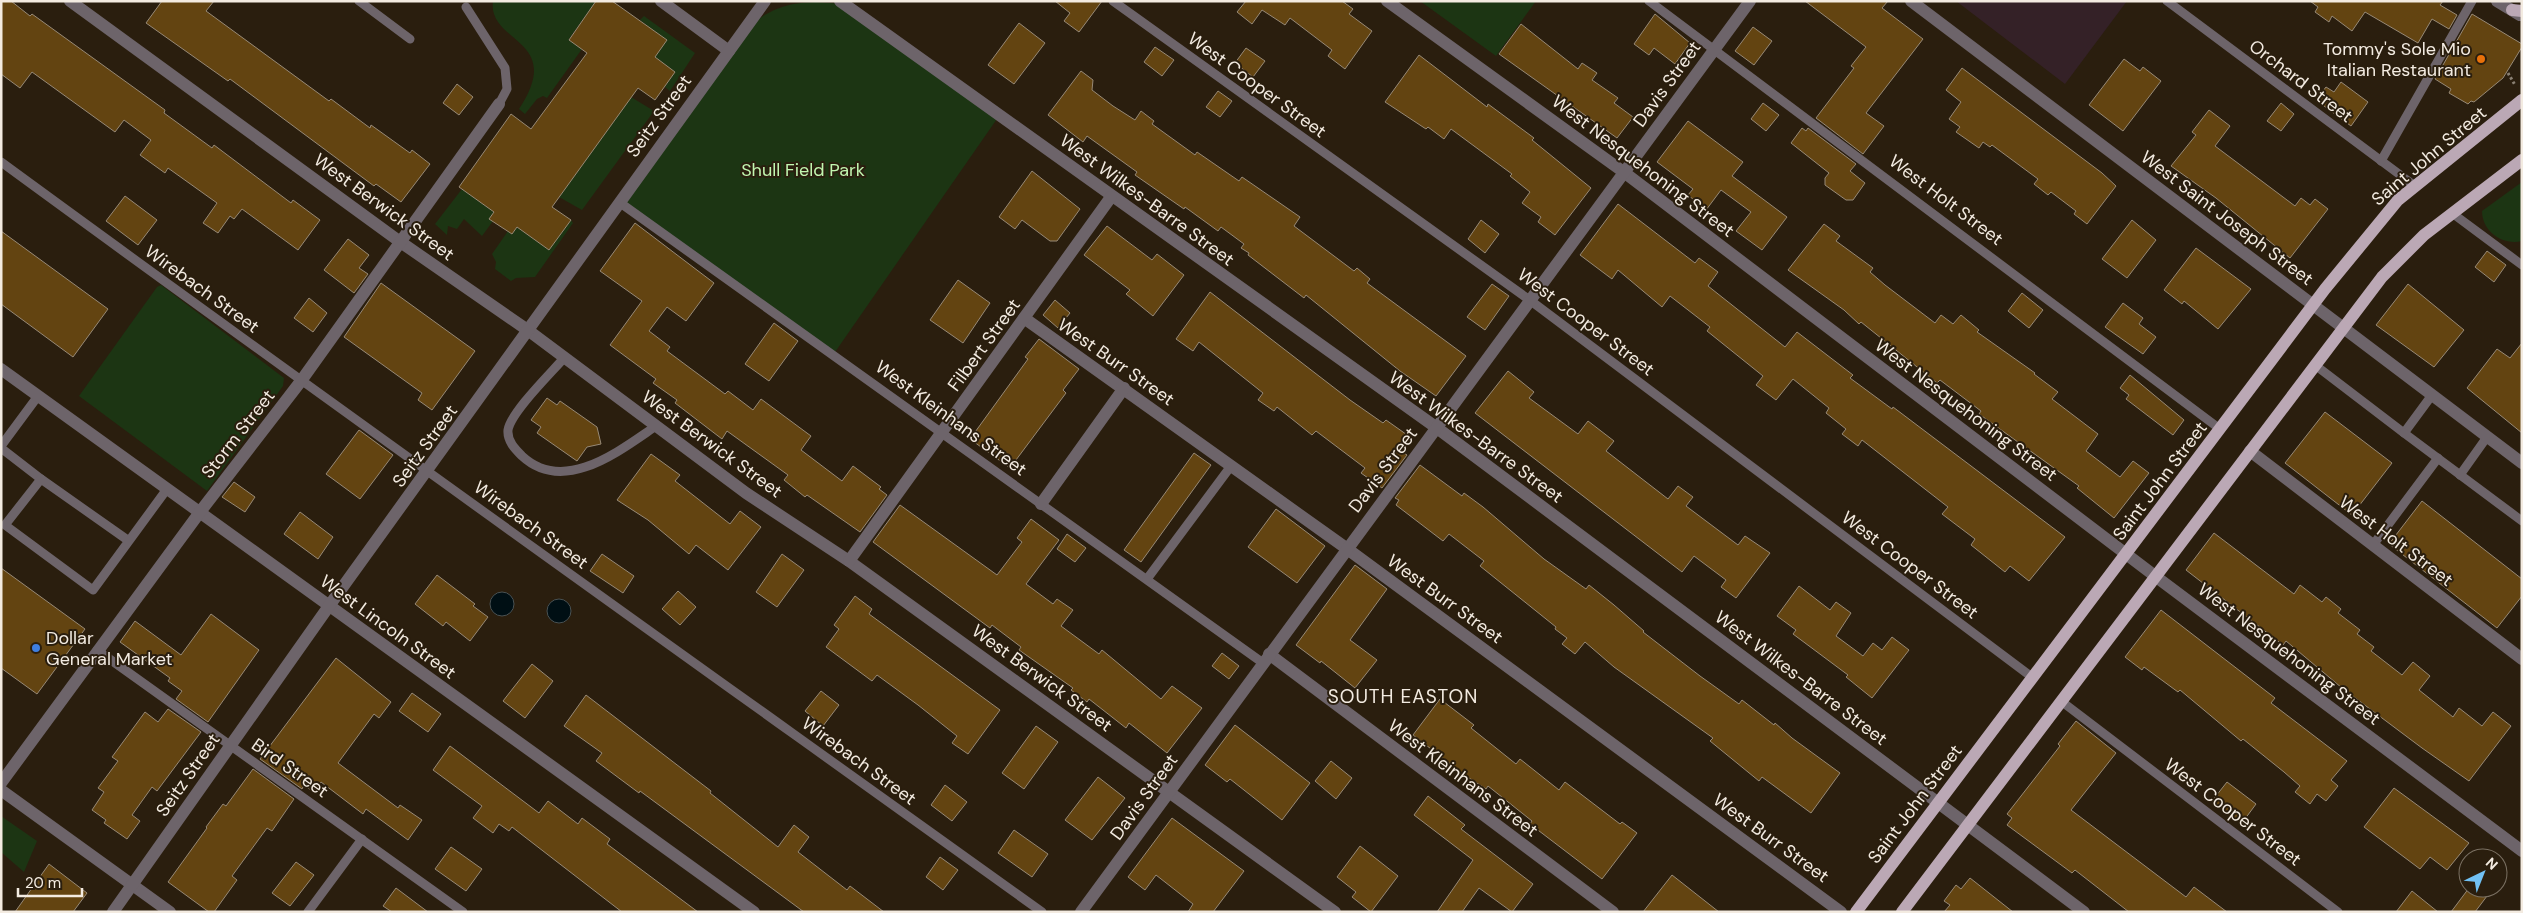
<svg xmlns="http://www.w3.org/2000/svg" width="2523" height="913" font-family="'DM Sans',sans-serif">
  <rect width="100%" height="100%" fill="#2a1e0e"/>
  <path fill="#342127" d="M1956 1H2127L2065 84Z"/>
  <g fill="#1c3513">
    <path d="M493 1H596L569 39 582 49 547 98 543 96 537 99 525 114 519 109C566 38 487 44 493 1Z"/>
    <path d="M1420 1H1536L1496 56Z"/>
    <path d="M816 2 844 4 999 116 833 355 619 202 744 29C770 10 783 3 816 2Z"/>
    <path d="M644 16 695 53 670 91 665 87 675 72 655 57 666 40 640 20Z"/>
    <path d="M631 97 654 111 582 210 559 197Z"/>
    <path d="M2522 182V241C2502 246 2482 231 2482 211Z"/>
    <path d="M462 189 494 212 493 221 482 236 464 219 457 229 448 226 447 235 435 224Z"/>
    <path d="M571 220 573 223 535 277 516 278 511 281 495 269 496 262 492 254 508 231 512 234 517 227 549 250Z"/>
    <path d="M161 285 284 378 283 386 207 491 79 396 157 287Z"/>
    <path d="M1 816 37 841 24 872 1 852Z"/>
  </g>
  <g fill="#000f14" stroke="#495152">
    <circle cx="502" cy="604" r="12"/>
    <circle cx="559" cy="611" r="12"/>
  </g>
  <g fill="#634411" stroke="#978976">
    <path d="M1 1H11L30 16 32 14 165 110 164 113 212 148 214 145 291 203 293 200 320 220 298 250 242 209 234 219 230 216 218 233 203 223 217 203 168 168 165 173 140 155 151 140 124 120 115 132 32 72 20 88 1 74Z"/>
    <path d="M162 1H214L206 11 329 101 331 99 370 128 371 125 410 153 412 150 430 164 401 202 376 184 374 186 230 79 228 81 146 23Z"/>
    <path d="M596 1H612L667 40 655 57 675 72 655 100 638 88 552 207 571 220 549 250 517 227 512 234 489 219 494 212 459 187 511 114 531 129 587 53 569 40Z"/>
    <path d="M1055 1H1102L1079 32 1064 21 1070 13Z"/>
    <path d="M1246 1H1342L1353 9 1349 14 1372 31 1345 69 1328 56 1332 50 1290 18 1285 25 1262 10 1252 24 1237 12Z"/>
    <path d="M1805 1H1888L1882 8 1923 39 1866 113 1884 126 1863 154 1816 118 1854 68 1851 66 1866 47Z"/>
    <path d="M2310 1H2443L2440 5 2457 15 2449 29 2432 19 2418 43 2365 12 2352 31 2332 16 2329 22 2315 12 2318 7Z"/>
    <path d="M1655 14 1690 43 1675 64 1654 48 1649 55 1634 44Z"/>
    <path d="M2472 14 2522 44V47L2503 78 2474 102 2471 101 2468 104 2449 93 2451 89 2435 79Z"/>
    <path d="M1019 23 1045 43 1014 84 988 65Z"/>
    <path d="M1521 24 1578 69 1582 63 1597 73 1592 80 1618 98 1614 103 1633 117 1617 138 1499 54Z"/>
    <path d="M1753 27 1772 41 1754 65 1735 51Z"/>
    <path d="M1155 47 1174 60 1162 76 1144 62Z"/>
    <path d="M1246 48 1265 61 1253 77 1235 63Z"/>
    <path d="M1419 55 1487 107 1488 104 1534 138 1532 140 1591 188 1555 235 1538 222 1541 217 1522 203 1530 192 1510 176 1512 174 1451 129 1444 139 1428 127 1426 129 1385 102Z"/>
    <path d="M2124 59 2140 71 2143 67 2161 81 2123 131 2089 105Z"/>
    <path d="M1962 68 2102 173 2116 186 2087 224 2074 214 2076 211 2051 192 2048 195 2034 184 2038 179 1992 145 1990 147 1983 142 1979 148 1956 132 1960 127 1949 119 1961 102 1946 90Z"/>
    <path d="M1081 71 1093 80 1092 90 1113 106 1135 120 1141 111 1154 121 1152 124 1195 155 1197 152 1239 181 1242 177 1300 217 1294 226 1354 271 1357 268 1370 279 1367 283 1466 356 1436 396 1400 371 1306 295 1304 298 1248 255 1249 253 1241 248 1244 244 1221 227 1218 231 1185 207 1184 209 1135 175 1137 172 1087 136 1083 142 1048 115Z"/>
    <path d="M2341 82 2368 102 2351 126 2316 100 2326 87 2334 92Z"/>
    <path d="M457 84 473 97 459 115 443 103Z"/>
    <path d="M1218 91 1232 101 1220 117 1206 107Z"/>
    <path d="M1763 103 1779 115 1766 131 1751 119Z"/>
    <path d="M2281 103 2294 114 2281 131 2267 121Z"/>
    <path d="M2209 110 2230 126 2215 146 2295 206 2301 198 2310 205 2315 199 2328 209 2290 258 2216 198 2171 166 2196 135 2192 132Z"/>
    <path d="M1688 121 1743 162 1732 176 1787 217 1762 250 1736 231 1751 212 1721 190 1706 210 1688 195 1693 189 1657 162Z"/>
    <path d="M1802 128 1806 131 1808 128 1856 164 1850 171 1865 183 1853 200H1846L1825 185V178L1829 173 1791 143Z"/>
    <path d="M1032 171 1080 209 1057 241H1050L1022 220 1015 229 999 217Z"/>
    <path d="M125 196 157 220 138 245 106 221Z"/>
    <path d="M1618 204 1695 263 1699 258 1718 272 1708 286 1785 347 1797 332 1853 375 1850 378 1892 409 1893 407 2065 537 2029 581 2010 566 2005 572 1971 545 1975 539 1942 514 1948 507 1862 440 1858 446 1842 434 1846 429 1826 413 1829 408 1793 379 1776 400 1756 385 1763 376 1707 331 1710 327 1670 296 1662 307 1618 270 1612 279 1580 255Z"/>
    <path d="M1481 220 1499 234 1485 253 1468 239Z"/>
    <path d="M2132 220 2156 240 2127 278 2102 259Z"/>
    <path d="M635 223 714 283 686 321 667 307 649 331 670 347 667 351 725 394 728 391 753 410 761 399 811 436 801 450 842 481 853 466 881 487 879 489 887 495 860 532 807 495 805 497 784 480 788 475 727 431 722 439 675 403 677 400 653 383 656 379 610 345 642 301 600 271Z"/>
    <path d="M1824 224 1840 236 1836 241 1873 268 1870 272 1885 285 1935 323 1941 315 1953 324 1961 315 1979 330 1977 332 2035 373 2034 374 2058 392 2052 399 2098 434 2086 451 2120 477 2133 461 2149 473 2114 518 2077 488 2079 486 1979 414 1981 411 1940 380 1937 383 1861 322 1859 324 1844 310 1788 270Z"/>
    <path d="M1107 226 1152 260 1157 254 1184 275 1153 316 1126 294 1130 290 1084 255Z"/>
    <path d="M1 231 108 309 73 357 1 304Z"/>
    <path d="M348 239 369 255 359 268 368 274 354 293 324 270Z"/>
    <path d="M2196 248 2251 289 2218 329 2184 301 2182 304 2164 290Z"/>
    <path d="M2487 251 2506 265 2494 282 2475 267Z"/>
    <path d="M958 280 990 303 963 343 930 320Z"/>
    <path d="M381 283 475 351 432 410 418 400 422 393 344 337Z"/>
    <path d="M1492 284 1509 296 1485 330 1467 317Z"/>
    <path d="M2408 284 2464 330 2434 367 2376 325Z"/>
    <path d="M1210 292 1350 400 1383 423 1386 420 1410 437 1400 450 1407 455 1382 488 1361 473 1365 468 1316 431 1312 435 1277 407 1274 411 1258 400 1263 393 1199 342 1193 351 1176 339Z"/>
    <path d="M2022 293 2043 310 2029 328 2008 311Z"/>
    <path d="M309 298 327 313 313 332 294 318Z"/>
    <path d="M1055 300 1070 313 1058 328 1043 315Z"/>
    <path d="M2123 303 2143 318 2139 324 2156 337 2143 354 2105 327Z"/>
    <path d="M774 323 798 341 769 381 745 364Z"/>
    <path d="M1039 339 1079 369 1063 390 1066 393 1010 468 970 439 1028 359 1025 357Z"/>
    <path d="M2522 343V433L2467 388 2497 349 2510 358Z"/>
    <path d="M1508 371 1534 392 1529 398 1578 434 1588 421 1614 441 1606 451 1668 499 1678 486 1693 497 1686 506 1738 545 1745 536 1770 553 1736 598 1721 587 1726 580 1694 556 1682 572 1475 413Z"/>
    <path d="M2130 375 2184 420 2173 435 2126 399 2129 395 2120 388Z"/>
    <path d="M547 398 557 405 560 401 597 427 601 444 587 447 577 461 537 433 541 427 531 420Z"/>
    <path d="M2325 412 2392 463 2352 515 2285 463Z"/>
    <path d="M359 430 393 455 360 499 326 474Z"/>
    <path d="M1194 453 1211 465 1141 562 1124 550Z"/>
    <path d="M651 454 680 475 675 481 730 524 740 511 761 527 728 570 696 545 689 554 648 520 617 500Z"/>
    <path d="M1420 465 1462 496 1464 493 1483 507 1544 559 1586 589 1589 585 1614 605 1644 631 1643 632 1700 676 1739 704 1742 700 1774 725 1775 723 1792 738 1840 773 1811 813 1762 777 1759 781 1710 741 1713 738 1614 667 1585 642 1575 654 1562 644 1567 638 1555 629 1556 627 1480 566 1484 561 1449 534 1443 541 1396 505 1399 500 1395 498Z"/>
    <path d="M234 482 255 497 245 512 222 497Z"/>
    <path d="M2422 501 2522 579V596L2497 628 2389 544Z"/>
    <path d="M900 505 997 575 1022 542 1017 538 1031 519 1059 540 1026 584 1053 604 1057 599 1073 610 1061 626 1099 654 1102 650 1161 699 1172 686 1202 708 1167 753 1129 723 1126 728 1089 699 1087 702 1071 690 1073 688 1019 650 1021 647 992 625 990 628 873 542Z"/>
    <path d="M1276 509 1325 546 1297 583 1248 547Z"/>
    <path d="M300 512 333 537 318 559 284 534Z"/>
    <path d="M2214 533 2294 594 2300 585 2322 602 2326 597 2341 609 2338 613 2360 630 2357 634 2374 647 2371 651 2402 675 2413 662 2430 676 2419 690 2453 717 2459 708 2482 726 2493 712 2511 726 2469 781 2422 748 2342 688 2286 641 2283 645 2186 570Z"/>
    <path d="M1067 534 1086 548 1075 562 1057 549Z"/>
    <path d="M602 554 634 576 623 593 590 571Z"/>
    <path d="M782 554 804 570 777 607 756 592Z"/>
    <path d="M1355 565 1387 589 1350 640 1377 660 1355 688 1321 661 1320 663 1296 645Z"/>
    <path d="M1 568 85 629 37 694 1 668Z"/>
    <path d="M437 575 475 604 473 606 488 617 470 641 446 622 443 626 415 604Z"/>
    <path d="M1799 586 1830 610 1836 602 1851 613 1836 636 1863 656 1873 643 1882 650 1892 637 1909 650 1872 698 1846 677 1848 675 1793 634 1796 630 1777 616Z"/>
    <path d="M678 591 696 607 680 625 662 609Z"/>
    <path d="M855 596 872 609 869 614 1000 710 968 754 952 743 957 736 918 705 877 675 872 681 826 647 839 629 834 625Z"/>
    <path d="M2161 610 2275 698 2271 703 2347 761 2331 780 2338 786 2326 801 2317 794 2310 804 2295 792 2300 786 2284 772 2243 739 2241 741 2180 690 2178 692 2144 667 2142 670 2125 657Z"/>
    <path d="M211 614 259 650 208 722 176 699 182 691 168 681 170 678 120 642 135 621 181 655Z"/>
    <path d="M1222 653 1239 666 1229 679 1212 666Z"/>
    <path d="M336 658 391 702 379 718 374 714 338 763 398 808 400 805 422 820 408 840 366 809 363 814 321 782 313 792 304 785 302 789 260 759Z"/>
    <path d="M532 664 553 681 525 718 503 701Z"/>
    <path d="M821 691 839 705 823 726 805 711Z"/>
    <path d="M412 693 441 714 428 732 399 711Z"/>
    <path d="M586 695 711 791 710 793 778 847 794 825 809 837 798 852 847 890 850 886 884 912H804L640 791 639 793 596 761 602 753 564 726Z"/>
    <path d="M1440 699 1474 725 1471 728 1516 764 1520 759 1559 790 1565 782 1620 824 1622 822 1637 833 1602 879 1530 824 1532 821 1488 786 1486 789 1466 776 1413 735Z"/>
    <path d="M168 709 201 732 157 791 152 787 132 815 140 821 127 839 104 823 106 820 92 810 104 792 98 788 118 761 112 757 145 712 158 722Z"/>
    <path d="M2076 721 2116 753 2071 810 2186 897 2194 887 2227 912H2129L2075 870 2072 873 2007 825 2012 818 2007 814 2060 746 2058 744Z"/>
    <path d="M1235 725 1310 783 1282 820 1230 779 1227 782 1205 765Z"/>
    <path d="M1036 726 1058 742 1024 789 1002 773Z"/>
    <path d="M450 746 539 813 548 801 578 824 582 818 610 839 607 844 698 912H622L512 827 509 831 499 824 493 833 473 818 482 806 433 770Z"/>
    <path d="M1331 761 1352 778 1336 799 1315 781Z"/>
    <path d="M253 769 294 799 272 831 267 828 232 876 237 880 214 912H209L168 882 207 828 206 827 223 804 226 806Z"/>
    <path d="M1098 777 1125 798 1092 840 1065 820Z"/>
    <path d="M2227 782 2256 804 2242 823 2212 801Z"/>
    <path d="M945 785 967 802 952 821 931 805Z"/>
    <path d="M2394 788 2469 843 2447 870 2430 857 2420 869 2364 827Z"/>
    <path d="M1428 796 1465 825 1461 829 1533 884 1512 912 1479 888 1462 912H1437L1473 860 1414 815Z"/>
    <path d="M1172 818 1244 871 1213 912H1188L1193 904 1156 875 1145 890 1128 877Z"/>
    <path d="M1014 830 1048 854 1032 877 998 853Z"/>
    <path d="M1360 846 1398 876 1371 912 1352 897 1356 892 1337 877Z"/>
    <path d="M451 847 482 869 466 891 435 869Z"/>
    <path d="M940 857 958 870 943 890 926 877Z"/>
    <path d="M296 862 314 875 290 906 272 893Z"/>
    <path d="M49 864 87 893 73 912H15Z"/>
    <path d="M1672 875 1719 912H1643Z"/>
    <path d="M1970 878 2013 912H1944L1950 905 1944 901 1956 885 1961 889Z"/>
    <path d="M396 888 428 912H392L383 906Z"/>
    <path d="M2469 888H2493L2475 912H2451Z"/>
    <path d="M2412 891 2438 912H2396Z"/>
  </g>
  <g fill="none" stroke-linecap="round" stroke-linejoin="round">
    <path stroke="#8a8073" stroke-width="3" stroke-dasharray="2.5 2.5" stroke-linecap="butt" d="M2508 73 2515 85"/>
    <g stroke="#6d646a" stroke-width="9">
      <path d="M359 1 410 39"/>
      <path d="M1113 1 1531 301 2033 678"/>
      <path d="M1649 1 2220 429"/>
      <path d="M2167 1 2415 186"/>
      <path d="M466 7 505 68 507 89 499 104"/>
      <path d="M2381 161 2472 1"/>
      <path d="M1 162C346 415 695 663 1042 912"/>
      <path d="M619 202 1263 663"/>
      <path d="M2452 213 2522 265"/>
      <path d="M564 358C551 373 511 412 508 430 507 441 515 449 522 456 564 495 619 451 656 426"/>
      <path d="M2315 365 2404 433 2432 395"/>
      <path d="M2404 433 2522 521"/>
      <path d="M1 446 38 396"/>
      <path d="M1 448 41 479"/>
      <path d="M2460 475 2487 437"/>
      <path d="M129 541 41 479 5 525 93 590 167 489"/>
      <path d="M2373 545 2438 458"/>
      <path d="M1147 579 1231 466"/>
      <path d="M97 650 463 912"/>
      <path d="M2061 701 2338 912"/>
      <path d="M308 912 362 839"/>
    </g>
    <g stroke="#6d646a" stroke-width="12">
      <path d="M70 1 399 241 529 331 746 493 849 561 1335 912"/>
      <path d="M661 1 729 51"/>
      <path d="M840 1 1437 428 2084 912"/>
      <path d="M1387 1 1625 173 2155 576 2522 851"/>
      <path d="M1911 1 2522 463"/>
      <path d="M2497 1 2520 15"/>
      <path d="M1024 318 1346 548 1841 912"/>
      <path d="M1 369 754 912"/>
      <path d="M2250 451 2522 659"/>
      <path d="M1041 504 1124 388"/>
      <path d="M849 561 1111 197"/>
      <path d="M1269 654 1613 912"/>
      <path d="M1 783 200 512 301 381 499 104"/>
      <path d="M1 790 170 912"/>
      <path d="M113 912 329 606 765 1"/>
      <path d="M1081 912 1750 1"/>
    </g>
    <g stroke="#bba8b5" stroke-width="12">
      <path d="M2512 10 2522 11"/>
      <path d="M1856 912 2325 289 2398 200 2522 100"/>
      <path d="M1902 912 2382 277 2424 235 2522 160"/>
    </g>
  </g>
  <circle fill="#e8710a" stroke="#2a1e0e" stroke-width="2" cx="2481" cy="59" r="5"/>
  <circle fill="#3f7fe0" stroke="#2a1e0e" stroke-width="2" cx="36" cy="648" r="5"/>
  <g text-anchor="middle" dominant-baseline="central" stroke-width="4" stroke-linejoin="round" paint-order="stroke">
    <g font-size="18" fill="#f3ebe1" stroke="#2a1e0e" text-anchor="end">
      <text x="2471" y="49">Tommy's Sole Mio<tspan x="2471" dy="21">Italian Restaurant</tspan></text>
      <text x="46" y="638" text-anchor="start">Dollar<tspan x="46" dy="21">General Market</tspan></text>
    </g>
    <g font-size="18" fill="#f3ebe1" stroke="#2a1e0e">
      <text transform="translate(2301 81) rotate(37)">Orchard Street</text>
      <text transform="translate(1667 84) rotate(-54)">Davis Street</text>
      <text transform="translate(1257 85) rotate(36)">West Cooper Street</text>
      <text transform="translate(659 116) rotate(-54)">Seitz Street</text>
      <text transform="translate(2429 156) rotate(-40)">Saint John Street</text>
      <text transform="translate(1643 166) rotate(37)">West Nesquehoning Street</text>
      <text transform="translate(1147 200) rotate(36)">West Wilkes-Barre Street</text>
      <text transform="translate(1946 200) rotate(37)">West Holt Street</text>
      <text transform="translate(384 207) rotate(36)">West Berwick Street</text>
      <text transform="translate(2227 218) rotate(37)">West Saint Joseph Street</text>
      <text transform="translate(202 289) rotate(36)">Wirebach Street</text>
      <text transform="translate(1586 322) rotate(37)">West Cooper Street</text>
      <text transform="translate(984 345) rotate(-54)">Filbert Street</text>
      <text transform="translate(1116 362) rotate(35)">West Burr Street</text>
      <text transform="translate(1966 410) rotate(37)">West Nesquehoning Street</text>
      <text transform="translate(951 418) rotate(36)">West Kleinhans Street</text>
      <text transform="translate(238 434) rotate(-52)">Storm Street</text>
      <text transform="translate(1476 437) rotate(36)">West Wilkes-Barre Street</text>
      <text transform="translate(712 444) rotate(36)">West Berwick Street</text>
      <text transform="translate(425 446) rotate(-54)">Seitz Street</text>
      <text transform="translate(1383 470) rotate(-53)">Davis Street</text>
      <text transform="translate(2160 481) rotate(-53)">Saint John Street</text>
      <text transform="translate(531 525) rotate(36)">Wirebach Street</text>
      <text transform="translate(2396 541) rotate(37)">West Holt Street</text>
      <text transform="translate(1910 565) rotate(37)">West Cooper Street</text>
      <text transform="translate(1445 599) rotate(36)">West Burr Street</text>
      <text transform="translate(388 627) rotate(36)">West Lincoln Street</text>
      <text transform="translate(2289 654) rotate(37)">West Nesquehoning Street</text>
      <text transform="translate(1042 678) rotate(36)">West Berwick Street</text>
      <text transform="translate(1801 678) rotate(37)">West Wilkes-Barre Street</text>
      <text transform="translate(859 761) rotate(36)">Wirebach Street</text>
      <text transform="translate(290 768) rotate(35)">Bird Street</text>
      <text transform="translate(188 775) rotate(-55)">Seitz Street</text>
      <text transform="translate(1463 778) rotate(37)">West Kleinhans Street</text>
      <text transform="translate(1144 797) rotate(-54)">Davis Street</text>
      <text transform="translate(1915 804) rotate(-53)">Saint John Street</text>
      <text transform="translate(2233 812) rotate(37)">West Cooper Street</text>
      <text transform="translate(1771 838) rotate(36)">West Burr Street</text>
    </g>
    <g font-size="18" fill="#c1f6b0" stroke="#2a1e0e">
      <text x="803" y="170">Shull Field Park</text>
    </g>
    <g font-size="19" letter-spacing="1" fill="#f3ebe1" stroke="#2a1e0e">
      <text x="1403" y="696">SOUTH EASTON</text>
    </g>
  </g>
  <rect width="2523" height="913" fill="none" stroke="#f3ebe1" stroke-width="5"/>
  <g transform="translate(2483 873) rotate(43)"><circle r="24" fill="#2a1e0e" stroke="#7a7062"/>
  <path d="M0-4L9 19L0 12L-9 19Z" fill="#71c1f4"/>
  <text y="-8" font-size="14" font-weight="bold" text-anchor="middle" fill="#f3ebe1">N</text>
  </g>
  <path d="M18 888v8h64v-8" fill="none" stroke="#f3ebe1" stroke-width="2.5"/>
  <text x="25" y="888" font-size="15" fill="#f3ebe1" stroke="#2a1e0e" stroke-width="4" paint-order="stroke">20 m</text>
</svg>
